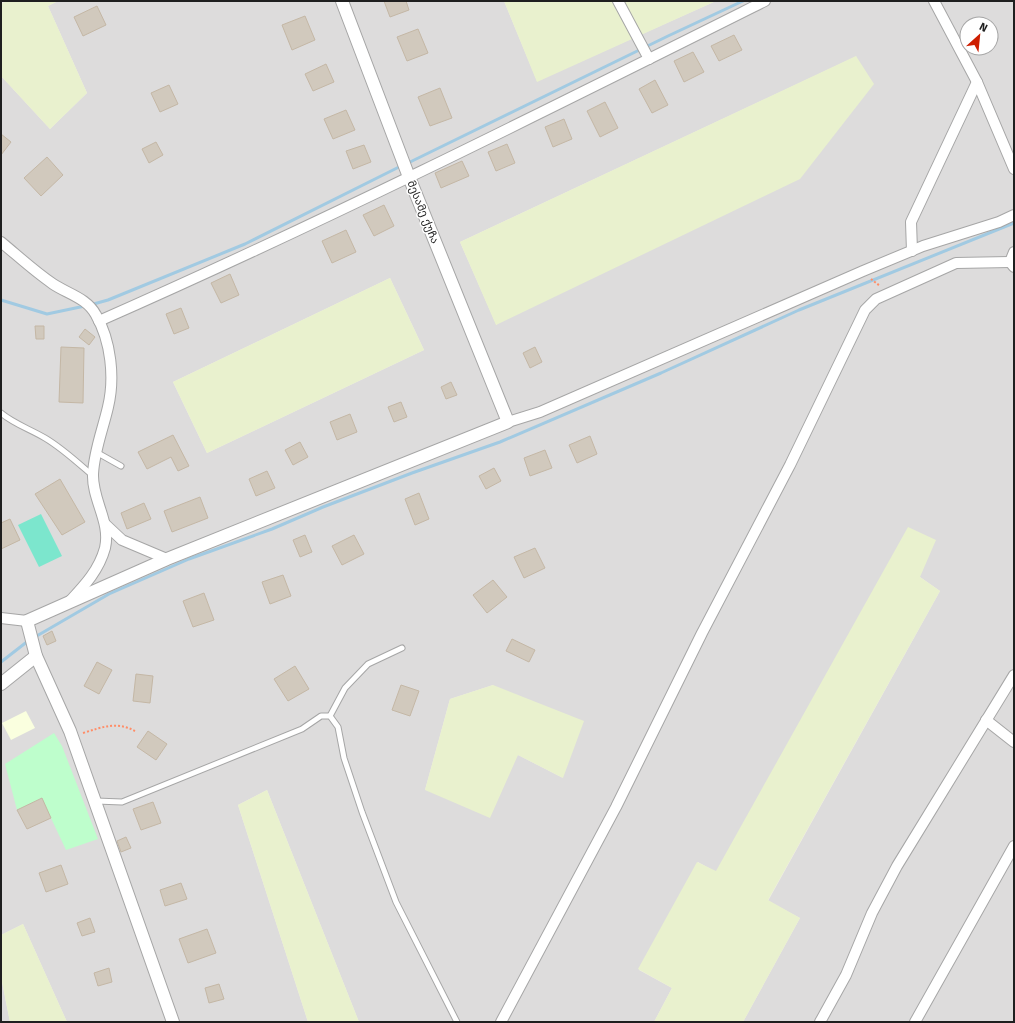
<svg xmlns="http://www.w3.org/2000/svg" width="1015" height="1023" font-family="'Fira Sans','Noto Sans Georgian',sans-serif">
  <rect width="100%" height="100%" fill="#f1eee4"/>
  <g fill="#dddcdc" fill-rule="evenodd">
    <path d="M58 1H504L537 81 716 1H1014V1022H743L800 918 768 901 940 591 920 577 716 872 698 862 639 970 672 988 654 1022H359L267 790 238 805 308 1022H67L23 924 1 935V76L50 129 87 93 48 6ZM967 24H991V48H967ZM857 56 496 325V324L460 242ZM390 278 424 350 207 453 173 382ZM493 685 563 778 518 755 425 790 450 699Z"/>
    <path d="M1 977 10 1022H1Z"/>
  </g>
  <path fill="#faffdf" d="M26 711 35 728 11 740 2 723Z"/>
  <g fill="#e9f1ce">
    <path d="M7 1H58L48 6 87 93 50 129 1 76V4Z"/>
    <path d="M504 1H716L537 82Z"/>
    <path d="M856 56 874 84 800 179 496 325 460 242Z"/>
    <path d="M390 278 424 350 207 453 173 382Z"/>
    <path d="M908 527 936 540 920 577 940 591 768 900 800 918 743 1022H654L672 988 638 969 697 862 716 871Z"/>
    <path d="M493 685 584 721 563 778 518 755 490 818 425 790 450 699Z"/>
    <path d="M267 790 359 1022H308L238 805Z"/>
    <path d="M23 924 67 1022H10L1 977V935Z"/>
  </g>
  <path fill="#befecc" d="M54 733 62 746 98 839 66 850 42 799 17 810 5 764Z"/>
  <path fill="#7ce6cd" d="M41 514 62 556 39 567 18 525Z"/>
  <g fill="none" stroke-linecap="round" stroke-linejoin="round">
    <g stroke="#a1cae2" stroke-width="3">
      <path d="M408 163 668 36 743 1"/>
      <path d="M1 300 47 314 85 306"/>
      <path d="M90 305 108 300 245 244 401 166"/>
      <path d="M35 637 109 594 189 559 272 529 323 507 412 473 500 442 661 373 799 310 1014 223"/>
      <path d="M1 662 28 641"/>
    </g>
  </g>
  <g fill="#d1c9bd" stroke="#c4b7a5">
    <path d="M384 1H406L409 10 390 17Z"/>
    <path d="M97 6 106 25 83 36 74 17Z"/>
    <path d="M305 16 315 40 292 50 282 25Z"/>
    <path d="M418 29 428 53 407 61 397 37Z"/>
    <path d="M734 35 742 50 719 61 711 46Z"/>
    <path d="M693 52 704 72 684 82 674 61Z"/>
    <path d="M326 64 334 82 313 91 305 74Z"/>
    <path d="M655 80 668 105 652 113 639 89Z"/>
    <path d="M169 85 178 104 160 112 151 93Z"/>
    <path d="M440 88 452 118 430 126 418 97Z"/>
    <path d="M605 102 618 128 600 137 587 111Z"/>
    <path d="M346 110 355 130 333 139 324 119Z"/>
    <path d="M564 119 572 139 553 147 545 127Z"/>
    <path d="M1 134 11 142 1 155Z"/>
    <path d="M156 142 163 155 149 163 142 149Z"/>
    <path d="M507 144 515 163 496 171 488 152Z"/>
    <path d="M364 145 371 162 353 169 346 151Z"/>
    <path d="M47 157 63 175 41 196 24 178Z"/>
    <path d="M462 161 469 176 441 188 435 173Z"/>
    <path d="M384 205 394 226 374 236 363 215Z"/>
    <path d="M346 230 356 252 332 263 322 241Z"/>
    <path d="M230 274 239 295 221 303 211 283Z"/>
    <path d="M181 308 189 328 174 334 166 314Z"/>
    <path d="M35 326H44V339H36Z"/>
    <path d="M85 329 95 337 89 345 79 337Z"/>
    <path d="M61 347 84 348 83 403 59 402Z"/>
    <path d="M535 347 542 362 530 368 523 353Z"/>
    <path d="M451 382 457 395 446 399 441 387Z"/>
    <path d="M401 402 407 417 394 422 388 407Z"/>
    <path d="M350 414 357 432 337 440 330 422Z"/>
    <path d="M173 435 189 466 178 471 171 457 147 469 138 452Z"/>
    <path d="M590 436 597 454 577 463 569 445Z"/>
    <path d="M300 442 308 457 293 465 285 450Z"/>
    <path d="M545 450 552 468 530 476 524 458Z"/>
    <path d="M494 468 501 481 486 489 479 476Z"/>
    <path d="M267 471 275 488 256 496 249 479Z"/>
    <path d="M60 479 85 522 62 535 35 494Z"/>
    <path d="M419 493 429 519 415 525 405 499Z"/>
    <path d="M200 497 208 518 172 532 164 511Z"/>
    <path d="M144 503 151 519 127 529 121 513Z"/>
    <path d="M10 519 20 540 1 549V523Z"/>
    <path d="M305 535 312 552 300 557 293 540Z"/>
    <path d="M354 535 364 554 342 565 332 546Z"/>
    <path d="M535 548 545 568 524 578 514 557Z"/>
    <path d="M283 575 291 596 270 604 262 582Z"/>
    <path d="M493 580 507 597 487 613 473 595Z"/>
    <path d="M204 593 214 620 193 627 183 601Z"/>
    <path d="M52 631 56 641 47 645 43 636Z"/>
    <path d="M512 639 535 650 529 662 506 651Z"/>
    <path d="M97 662 112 670 99 694 84 686Z"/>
    <path d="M295 666 309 689 288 701 274 679Z"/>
    <path d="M136 674 153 676 150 703 133 701Z"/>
    <path d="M401 685 419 691 410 716 392 710Z"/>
    <path d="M148 731 167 744 156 760 137 747Z"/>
    <path d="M42 798 51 818 27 829 17 810Z"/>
    <path d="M153 802 161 823 141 830 133 809Z"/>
    <path d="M126 837 131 848 121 852 117 841Z"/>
    <path d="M61 865 68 884 46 892 39 873Z"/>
    <path d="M181 883 187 899 165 906 160 890Z"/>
    <path d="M90 918 95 932 82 936 77 923Z"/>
    <path d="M207 929 216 953 188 963 179 939Z"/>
    <path d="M109 968 112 982 98 986 94 973Z"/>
    <path d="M219 984 224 999 209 1003 205 988Z"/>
  </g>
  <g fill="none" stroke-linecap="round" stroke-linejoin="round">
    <g stroke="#a6a6a6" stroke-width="7">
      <g id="service">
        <path d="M1 413C14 424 30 429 45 438 62 448 77 462 92 475"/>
        <path d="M96 452 121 466"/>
        <path d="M330 716 345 688 368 664 402 648"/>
        <path d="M96 801 122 802 302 729 321 716H330L338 727 344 758 362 812 396 902 457 1022"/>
      </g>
    </g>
    <g stroke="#a6a6a6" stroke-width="12">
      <g id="minor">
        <path d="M618 1 649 59"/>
        <path d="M934 1 977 82 1014 169"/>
        <path d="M1 242C18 256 34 271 53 284 68 294 87 298 96 315 111 341 115 378 108 407 103 429 94 451 93 474 92 500 111 522 105 548 99 570 85 585 70 601"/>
        <path d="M912 251 911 222 977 82"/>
        <path d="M1014 252 1010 262 1014 267"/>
        <path d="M99 321C324 222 545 111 765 1"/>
        <path d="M508 422 540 412 863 271 923 246 999 222 1014 215"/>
        <path d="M105 524 122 540 167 559"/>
        <path d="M1 618 27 621"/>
        <path d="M986 720 1014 742"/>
        <path d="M501 1022 616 807 702 633 790 465 865 310 876 299 956 263 1010 262"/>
        <path d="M820 1022 846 975 872 913 897 866 1014 675"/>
        <path d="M915 1022 1014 846"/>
      </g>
    </g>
    <g stroke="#a6a6a6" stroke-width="14">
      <g id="tertiary">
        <path d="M1 684 36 656"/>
        <path d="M173 1022 70 731 36 656 27 621 167 559 508 422 409 177 342 1"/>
      </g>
    </g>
    <g stroke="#ff8d67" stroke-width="2" stroke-dasharray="2 2" stroke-linecap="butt">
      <path d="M871 279 880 286"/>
      <path d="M83 733C103 727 116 721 135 731"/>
    </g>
    <use href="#service" stroke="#fff" stroke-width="5"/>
    <use href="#minor" stroke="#fff" stroke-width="10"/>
    <use href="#tertiary" stroke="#fff" stroke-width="12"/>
  </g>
  <g text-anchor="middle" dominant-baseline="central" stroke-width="3" stroke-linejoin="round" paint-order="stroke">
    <g font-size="11" fill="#1f1f1f" stroke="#fff">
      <text transform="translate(423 212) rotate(68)">მესამე ქუჩა</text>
    </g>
  </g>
  <rect width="1015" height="1023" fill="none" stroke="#1f1f1f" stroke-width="4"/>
  <g transform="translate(979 36) rotate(27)"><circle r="19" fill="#ffffff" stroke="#a5a5a5"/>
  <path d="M0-3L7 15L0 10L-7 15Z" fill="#ce1e00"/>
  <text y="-6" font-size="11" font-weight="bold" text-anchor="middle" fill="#1f1f1f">N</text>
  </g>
</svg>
